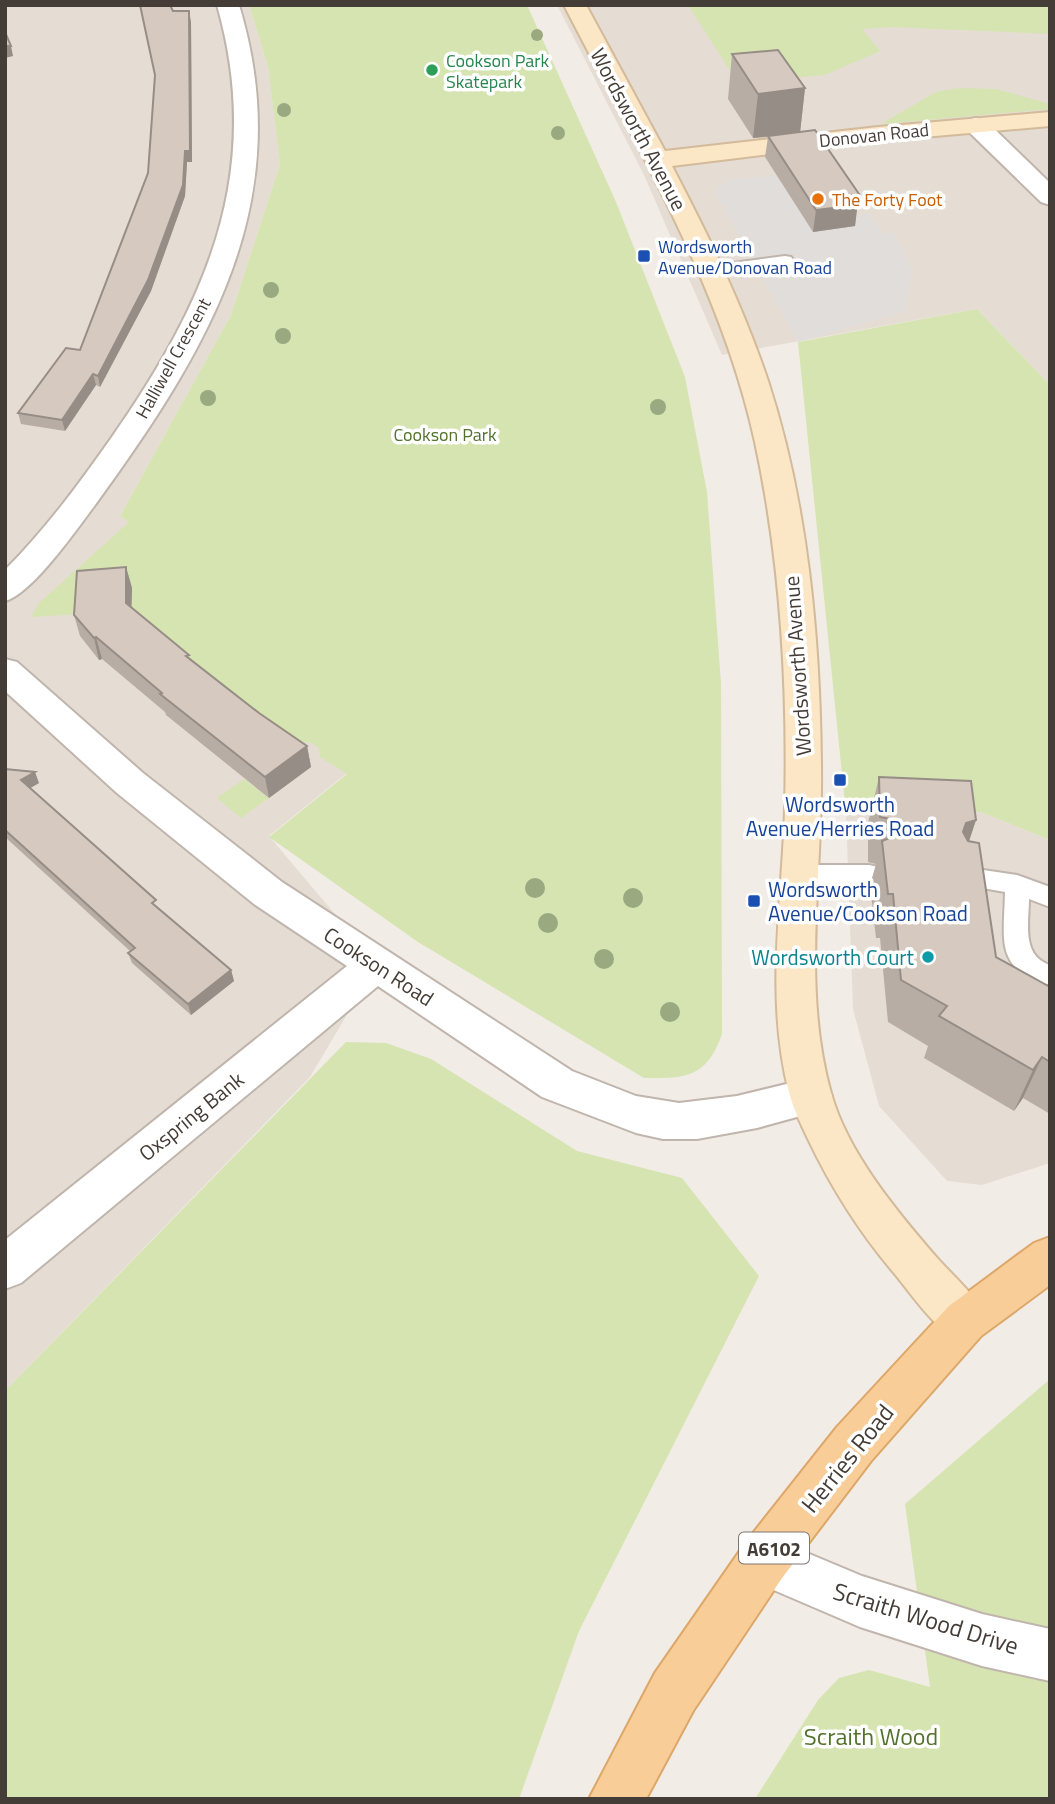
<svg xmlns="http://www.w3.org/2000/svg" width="1055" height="1804" font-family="'Titillium Web',sans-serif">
  <rect width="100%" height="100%" fill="#f2ece6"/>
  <g fill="#e5ddd4">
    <path d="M5 5H249L268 67 280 164 231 315 120 516 424 711 269 836 377 964 310 1077 5 1391Z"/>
    <path d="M557 5H1050V385L977 309 722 355 644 175Z"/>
    <path d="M981 812 1050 840V1163L982 1185 947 1181 879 1106 853 1009 846 813Z"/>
  </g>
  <g fill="#d5e4b1">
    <path d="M249 5H527L616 202 685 377 707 492 721 683 722 1034C707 1077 686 1079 644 1078L418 942 269 837 347 774 320 757 319 748 310 742 298 743 81 614 31 617 39 603 129 522 120 516 231 315 280 164 268 67Z"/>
    <path d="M688 5H1050V34L892 27 862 29 880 51 825 75 738 83Z"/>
    <path d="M958 88 996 89 1050 104V109L881 124 936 92Z"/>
    <path d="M977 309 1050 385V840L981 812 846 813 798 342Z"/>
    <path d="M244 779 269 798 241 818 217 798Z"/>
    <path d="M346 1042 386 1043 431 1059 577 1151 682 1178 759 1276 579 1631 519 1799H5V1391Z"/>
    <path d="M1050 1379V1799H755L818 1700 839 1678 869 1670 930 1687 905 1504Z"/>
  </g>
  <path fill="#e0dddb" d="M776 175 813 232 854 226 848 217 869 214 883 234 894 233 912 272 904 312 798 342 716 194 717 187 728 180Z"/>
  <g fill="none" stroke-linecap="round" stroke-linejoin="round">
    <g stroke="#c0b5ac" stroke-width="4">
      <g id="lane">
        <path d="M785 256 791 257 794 261 791 265 711 276 702 271 711 266Z"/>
        <path d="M801 865H869L878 867 881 874 878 881 869 883H801L792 881 789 874 792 867Z"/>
        <path d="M963 867 1017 875 1050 887V907L1029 899C1029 922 1021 956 1050 965V985C994 969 1004 941 1005 892L954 883 951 876 954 869Z"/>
      </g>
    </g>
    <g stroke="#c0b5ac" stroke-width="4">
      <g id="street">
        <path d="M217 5H239C299 202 207 351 95 505 77 529 32 594 5 601V570C45 530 79 484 112 437 206 302 265 172 217 5Z"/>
        <path d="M976 118 985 120 1050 183V205L1041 202 967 130 964 125 967 120Z"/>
        <path d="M5 659 17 662 143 773 282 882 572 1071 636 1096 679 1103 737 1096 811 1078 826 1083 832 1096 826 1109 757 1128 697 1139H663L636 1133 542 1097 378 986 21 1283 5 1289V1240L347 966 254 904 117 793 5 691Z"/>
        <path d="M764 1535 862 1576 982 1614 1050 1629V1681L982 1666 860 1627 746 1578 739 1560 746 1542Z"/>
      </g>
    </g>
    <g stroke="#d2ba9a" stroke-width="4">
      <path id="secondary" d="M564 5H586L665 151 878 127 1050 112V126L878 141 672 166C708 235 743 306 768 381 808 504 820 637 821 766 823 874 801 987 831 1093 847 1152 898 1213 938 1259 956 1279 977 1296 988 1321L981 1336 965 1343C935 1331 914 1297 894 1273 859 1232 831 1187 808 1139 801 1124 793 1108 789 1092 765 999 782 904 785 810 788 687 781 563 755 442 721 286 636 146 564 5Z"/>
    </g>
    <g stroke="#dca769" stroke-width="4">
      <path id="primary" d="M1050 1237V1285L981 1336 871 1461 782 1578 693 1711 646 1799H589L655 1673 746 1542 837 1427 949 1306 1034 1243Z"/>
    </g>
    <use href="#lane" fill="#fff" fill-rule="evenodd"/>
    <use href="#street" fill="#fff" fill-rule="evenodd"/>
    <use href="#secondary" fill="#fbe6c6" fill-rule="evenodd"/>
    <use href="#primary" fill="#f8cd98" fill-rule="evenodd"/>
  </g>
  <g fill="#9aa980">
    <circle cx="537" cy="35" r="6"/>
    <circle cx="284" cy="110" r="7"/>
    <circle cx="558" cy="133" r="7"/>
    <circle cx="271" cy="290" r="8"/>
    <circle cx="283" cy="336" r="8"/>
    <circle cx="208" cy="398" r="8"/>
    <circle cx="658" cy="407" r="8"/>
    <circle cx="535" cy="888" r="10"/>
    <circle cx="633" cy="898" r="10"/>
    <circle cx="548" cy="923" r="10"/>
    <circle cx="604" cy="959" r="10"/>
    <circle cx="670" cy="1012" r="10"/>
  </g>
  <g fill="#b8ada4">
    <path d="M173 11 191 22 192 162H187L185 196 151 291 100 387 96 385 65 431 21 424 18 413 80 350 148 173Z"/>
    <path d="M732 54 805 88 800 132 857 204 855 226 813 232 765 157 768 137 753 138 728 99Z"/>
    <path d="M126 567 132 588 131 608 190 660 259 713 307 746 311 767 269 798 166 715 165 712 102 659 99 660 80 636 74 615Z"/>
    <path d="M5 769 39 783 30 788 158 908 231 970 234 981 191 1015 132 963 128 953 130 951 5 837Z"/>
    <path d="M879 777 976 820 969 841 996 957 1050 987V1114L1023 1098 1014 1111 924 1058 928 1046 888 1022 880 938H876L870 885 876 864 868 862V823Z"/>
  </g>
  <g fill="#968d86">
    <path d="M189 11 191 22 192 162H187L185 196 151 291 100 387 98 376Z"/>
    <path d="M5 46H11L13 56 5 58Z"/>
    <path d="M805 88 800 133 753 138 758 94Z"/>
    <path d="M859 194 855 226 813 232 816 210 852 195Z"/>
    <path d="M93 374 96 385 65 431 62 420Z"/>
    <path d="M126 567 132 588 131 625 126 603Z"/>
    <path d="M96 637 102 659 99 660 94 638Z"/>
    <path d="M307 746 311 767 269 798 265 777Z"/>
    <path d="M35 772 39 783 25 791 21 780Z"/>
    <path d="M976 820 961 865 952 868 966 823Z"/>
    <path d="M231 970 234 981 191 1015 188 1004Z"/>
    <path d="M1042 1057 1023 1098 1014 1111 1033 1070Z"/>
  </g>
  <g fill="#d6c9bf" stroke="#968d86" stroke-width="2">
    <path d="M140 5H170L173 11H189L190 151H185L183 185 148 280 98 376 93 374 62 420 18 413 66 348 80 350 148 173 155 75Z"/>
    <path d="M5 32 11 46H5Z"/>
    <path d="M778 50 805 88 758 94 732 54Z"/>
    <path d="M815 130 859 194 852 195 858 205 816 210 768 136Z"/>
    <path d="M126 567V603L189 655 186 656 259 713 307 746 265 777 160 694 162 693 96 637 94 638 74 615 77 571Z"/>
    <path d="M5 769 35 772 21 780 156 900 152 903 231 970 188 1004 128 953 135 948 5 830Z"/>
    <path d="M879 777 971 781 976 820 966 823 963 832 968 841 979 843 996 957 1050 987V1062L1042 1057 1033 1070 939 1016 947 1006 901 980 893 894H888L882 841 892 837 895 828 890 819 880 817Z"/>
  </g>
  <circle fill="#2e9e5b" stroke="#fff" stroke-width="2.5" cx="432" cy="70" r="7"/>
  <circle fill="#e8710a" stroke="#fff" stroke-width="2.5" cx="818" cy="199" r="7"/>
  <g fill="#1a4fb4" stroke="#fff" stroke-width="2.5">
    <rect x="637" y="249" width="14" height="14" rx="3.5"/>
    <rect x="833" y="773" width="14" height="14" rx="3.5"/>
    <rect x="747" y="894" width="14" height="14" rx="3.5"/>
  </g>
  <circle fill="#0f9aa8" stroke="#fff" stroke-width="2.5" cx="928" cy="957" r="7"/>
  <g text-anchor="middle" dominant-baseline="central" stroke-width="7" stroke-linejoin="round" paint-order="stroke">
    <g font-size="18" fill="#27864d" stroke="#fff" text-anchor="start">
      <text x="446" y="60">Cookson Park<tspan x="446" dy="21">Skatepark</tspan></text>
    </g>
    <g font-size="18" fill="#443c36" stroke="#fff">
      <text transform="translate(874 135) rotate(-6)">Donovan Road</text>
      <text transform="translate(173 358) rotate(-61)">Halliwell Crescent</text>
    </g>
    <g font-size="18" fill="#c56008" stroke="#fff" text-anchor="start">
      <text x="832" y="199">The Forty Foot</text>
    </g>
    <g font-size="18" fill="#164399" stroke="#fff" text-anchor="start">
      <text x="658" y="246">Wordsworth<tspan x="658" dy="21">Avenue/Donovan Road</tspan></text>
    </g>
    <g font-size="18" fill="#52722c" stroke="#fff">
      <text x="445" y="434">Cookson Park</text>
    </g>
    <rect fill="#fff" stroke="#7c7672" stroke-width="2" x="739" y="1532.5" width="70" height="31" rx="5"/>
    <g font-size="19" font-weight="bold" fill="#443c36">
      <text x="774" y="1548">A6102</text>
    </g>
    <g font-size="21" fill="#443c36" stroke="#fff">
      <text transform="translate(639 129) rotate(62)">Wordsworth Avenue</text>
      <text transform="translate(797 666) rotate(-94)">Wordsworth Avenue</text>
      <text transform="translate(379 966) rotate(33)">Cookson Road</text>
      <text transform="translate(191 1116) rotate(-39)">Oxspring Bank</text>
    </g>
    <g font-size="21" fill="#164399" stroke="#fff">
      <text x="840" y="804">Wordsworth<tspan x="840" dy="24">Avenue/Herries Road</tspan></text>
      <text x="768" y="889" text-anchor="start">Wordsworth<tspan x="768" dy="24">Avenue/Cookson Road</tspan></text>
    </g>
    <g font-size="21" fill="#0d838f" stroke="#fff" text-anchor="end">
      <text x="914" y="957">Wordsworth Court</text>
    </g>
    <g font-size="24" fill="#443c36" stroke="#fff">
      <text transform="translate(847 1458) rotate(-51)">Herries Road</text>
      <text transform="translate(926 1618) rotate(17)">Scraith Wood Drive</text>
    </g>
    <g font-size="24" fill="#52722c" stroke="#fff">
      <text x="871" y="1736">Scraith Wood</text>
    </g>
  </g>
  <rect width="1055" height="1804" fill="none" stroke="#443c36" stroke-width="14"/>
</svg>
